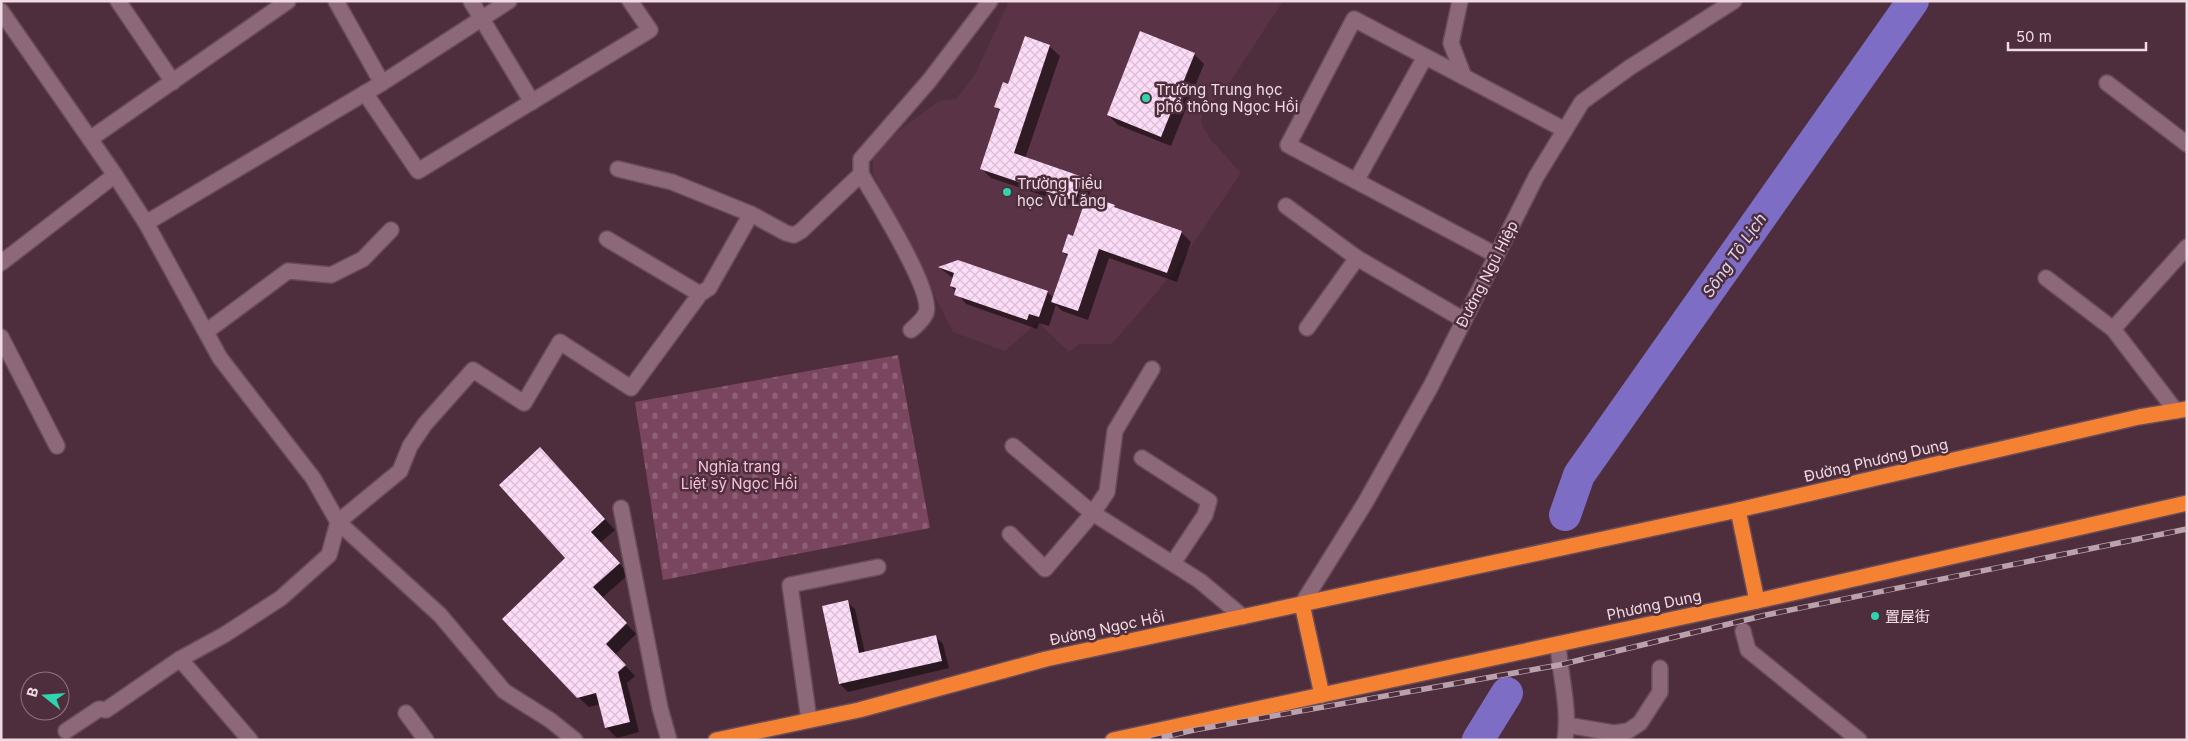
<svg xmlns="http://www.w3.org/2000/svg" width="2188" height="741" font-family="Inter,'Noto Sans SC',sans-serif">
  <defs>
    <pattern id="cemetery-stones" width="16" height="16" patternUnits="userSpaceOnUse" patternTransform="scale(1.25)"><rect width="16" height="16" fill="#7a465f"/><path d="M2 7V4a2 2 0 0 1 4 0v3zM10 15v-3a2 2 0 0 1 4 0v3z" fill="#8d6076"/></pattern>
    <pattern id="building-cross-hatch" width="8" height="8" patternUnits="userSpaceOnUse" patternTransform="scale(1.25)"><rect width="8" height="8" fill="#fddcf8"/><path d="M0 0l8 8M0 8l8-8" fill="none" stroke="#d9bdd4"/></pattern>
  </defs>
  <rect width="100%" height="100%" fill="#4e2e3d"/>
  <path fill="#5b3346" d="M1009 1H1283L1228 85 1202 115 1201 123 1211 140 1241 173 1173 273 1112 344H1079L1069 352 1038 322 1005 351 953 332 873 174V150L939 101 956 99 976 73Z"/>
  <path fill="url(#cemetery-stones)" d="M898 355 930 528 663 580 635 402Z"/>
  <g fill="#0007">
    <path d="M1049 46 1060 56 1025 159 1082 178 1092 188 1089 197 1114 206 1118 210 1181 232 1191 242 1177 282 1109 258 1088 320 1062 311 1056 305 1049 326 1039 323 1037 329 966 304 951 286 954 279 940 268 1047 292 1054 298 1068 257 1063 252 1074 237 1083 209 991 178 981 168 1000 111 995 107 1009 85Z"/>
    <path d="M1194 54 1204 64 1171 146 1118 125 1108 115Z"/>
    <path d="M550 459 615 530 600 543 629 574 602 598 636 634 615 655 635 676 627 683 639 732 617 738 606 727 601 704 589 707 578 697 567 558Z"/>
    <path d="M847 602 855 609 865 653 936 637 943 644 949 668 848 692 840 684 823 607Z"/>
  </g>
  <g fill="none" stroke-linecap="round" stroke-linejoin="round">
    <g stroke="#7e6dc5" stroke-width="32">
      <path d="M1565 515 1579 475 1913 1"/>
      <path d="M1478 740 1507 693"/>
    </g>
  </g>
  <g fill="url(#building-cross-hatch)">
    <path d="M1140 31 1195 53 1161 137 1107 115Z"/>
    <path d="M1025 36 1050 45 1014 153 1083 177 1075 201 980 169 1000 109 994 107 1003 82 1008 84Z"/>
    <path d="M1087 195 1115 205 1114 207 1182 231 1167 273 1099 249 1078 311 1051 302 1068 254 1062 252 1068 234 1073 236Z"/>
    <path d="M958 260 1048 291 1039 317 1029 314 1027 320 954 295 956 288 950 286 954 273 938 267Z"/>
    <path d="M540 447 605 519 591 532 620 563 593 587 627 623 606 644 626 665 618 672 630 722 605 728 596 693 577 698 502 619 565 558 499 485Z"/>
    <path d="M848 600 859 653 936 635 942 661 839 684 822 606Z"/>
  </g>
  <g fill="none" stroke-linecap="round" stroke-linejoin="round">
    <g stroke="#684c59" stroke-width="18">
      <g id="street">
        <path d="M118 1 173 82"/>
        <path d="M471 1 532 102"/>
        <path d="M1460 1 1451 43 1464 77"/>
        <path d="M1 11 115 175 146 223 220 358 313 478 338 522 440 615 504 691 550 720 575 740"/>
        <path d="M382 83 509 1"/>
        <path d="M2107 83 2187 144"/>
        <path d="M365 93 418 171 650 30 630 1"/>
        <path d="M90 139 288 1"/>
        <path d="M618 169 672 182 751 214 786 233 794 235 801 231 861 174"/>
        <path d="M1356 181 1425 57"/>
        <path d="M1286 206 1357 258"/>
        <path d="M146 223 382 83 336 1"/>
        <path d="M607 239 700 294"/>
        <path d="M1496 255 1288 145 1354 19 1565 130"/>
        <path d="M1 263 115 175"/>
        <path d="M2046 278 2113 329 2176 411"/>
        <path d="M1307 328 1357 258 1464 320"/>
        <path d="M2113 329 2187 247"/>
        <path d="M911 330C917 325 923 320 926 313 934 291 874 197 861 174V159L929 81 990 1"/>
        <path d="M207 331 288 271 331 275 363 259 391 230"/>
        <path d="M1 337 57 446"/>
        <path d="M1013 446 1091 512 1200 581 1243 617"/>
        <path d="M1142 458 1209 501 1205 515 1173 563"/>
        <path d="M621 508 660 708 669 740"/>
        <path d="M1010 534 1045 569 1093 513 1107 492 1115 431 1152 369"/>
        <path d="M1743 631 1748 650 1859 740"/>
        <path d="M406 713 426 740"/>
        <path d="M809 720 790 585 878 567"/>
        <path d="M1567 725 1614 733 1628 731 1640 723 1660 692V668"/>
        <path d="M66 731 99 709 106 710 180 659"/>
        <path d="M250 740 180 659 224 635 281 598 329 555 338 522 400 471 410 446 425 424 473 370 524 403 560 342 631 388 700 294 709 288 751 214"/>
      </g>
    </g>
    <g stroke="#684c59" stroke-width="18">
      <g id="secondary">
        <path d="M1302 604 1365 503 1431 386 1536 177 1582 102 1629 68 1734 1"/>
        <path d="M1558 644C1560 676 1570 707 1565 740"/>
      </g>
    </g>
    <g stroke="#684c59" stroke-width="18">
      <g id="highway">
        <path d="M1738 510 1757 601"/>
        <path d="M1302 604 1322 695"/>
        <path d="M716 740 859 710 1046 659 1738 510 2139 417 2187 409"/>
        <path d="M1113 740 1757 601 2187 503"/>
      </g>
    </g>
    <use href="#street" stroke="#8d6878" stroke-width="15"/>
    <use href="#secondary" stroke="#8d6878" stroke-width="15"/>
    <use href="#highway" stroke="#f58233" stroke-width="15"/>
    <g stroke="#baa2ac" stroke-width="5.5">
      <path id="rail" d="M1151 740 1194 730 1559 665 1766 615 2187 529"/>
    </g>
    <use href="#rail" stroke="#4e2e3d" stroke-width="4" stroke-dasharray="11" stroke-linecap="butt"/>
  </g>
  <g fill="#2ed4ab" stroke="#4e2e3d" stroke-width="2">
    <circle cx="1146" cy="98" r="5"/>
    <circle cx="1007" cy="192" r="5"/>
    <circle cx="1875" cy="616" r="5"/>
  </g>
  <g text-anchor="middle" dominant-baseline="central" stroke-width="5" stroke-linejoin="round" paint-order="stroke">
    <g font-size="15" fill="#f0dbe3" stroke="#4e2e3d" text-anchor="start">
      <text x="1156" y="89">Trường Trung học<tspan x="1156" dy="17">phổ thông Ngọc Hồi</tspan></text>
      <text x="1017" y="183">Trường Tiểu<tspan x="1017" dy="17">học Vũ Lăng</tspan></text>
      <text x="1885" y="616">置屋街</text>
    </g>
    <g font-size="15" fill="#f0dbe3" stroke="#4e2e3d">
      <text transform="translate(1487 274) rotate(-63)">Đường Ngũ Hiệp</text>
      <text transform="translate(1876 460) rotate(-13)">Đường Phương Dung</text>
      <text transform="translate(1654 605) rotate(-12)">Phương Dung</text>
      <text transform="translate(1107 628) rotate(-12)">Đường Ngọc Hồi</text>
    </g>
    <g font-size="15" fill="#f5c2d8" stroke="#4e2e3d">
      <text x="739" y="466">Nghĩa trang<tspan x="739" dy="17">Liệt sỹ Ngọc Hồi</tspan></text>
    </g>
    <g font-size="16" font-style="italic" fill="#dad7ef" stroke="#4e2e3d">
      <text transform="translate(1734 255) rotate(-55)">Sông Tô Lịch</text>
    </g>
  </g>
  <rect width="2188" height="741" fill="none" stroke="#f0dbe3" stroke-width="5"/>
  <g transform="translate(45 696) rotate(287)"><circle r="24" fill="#4e2e3d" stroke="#8f737f"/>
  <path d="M0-4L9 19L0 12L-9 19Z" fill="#2ed4ab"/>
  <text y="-8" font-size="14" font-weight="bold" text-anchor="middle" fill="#f0dbe3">B</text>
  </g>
  <path d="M2008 42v8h138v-8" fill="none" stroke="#f0dbe3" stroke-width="2.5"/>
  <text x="2016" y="42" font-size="15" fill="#f0dbe3" stroke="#4e2e3d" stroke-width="4" paint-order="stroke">50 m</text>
</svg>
